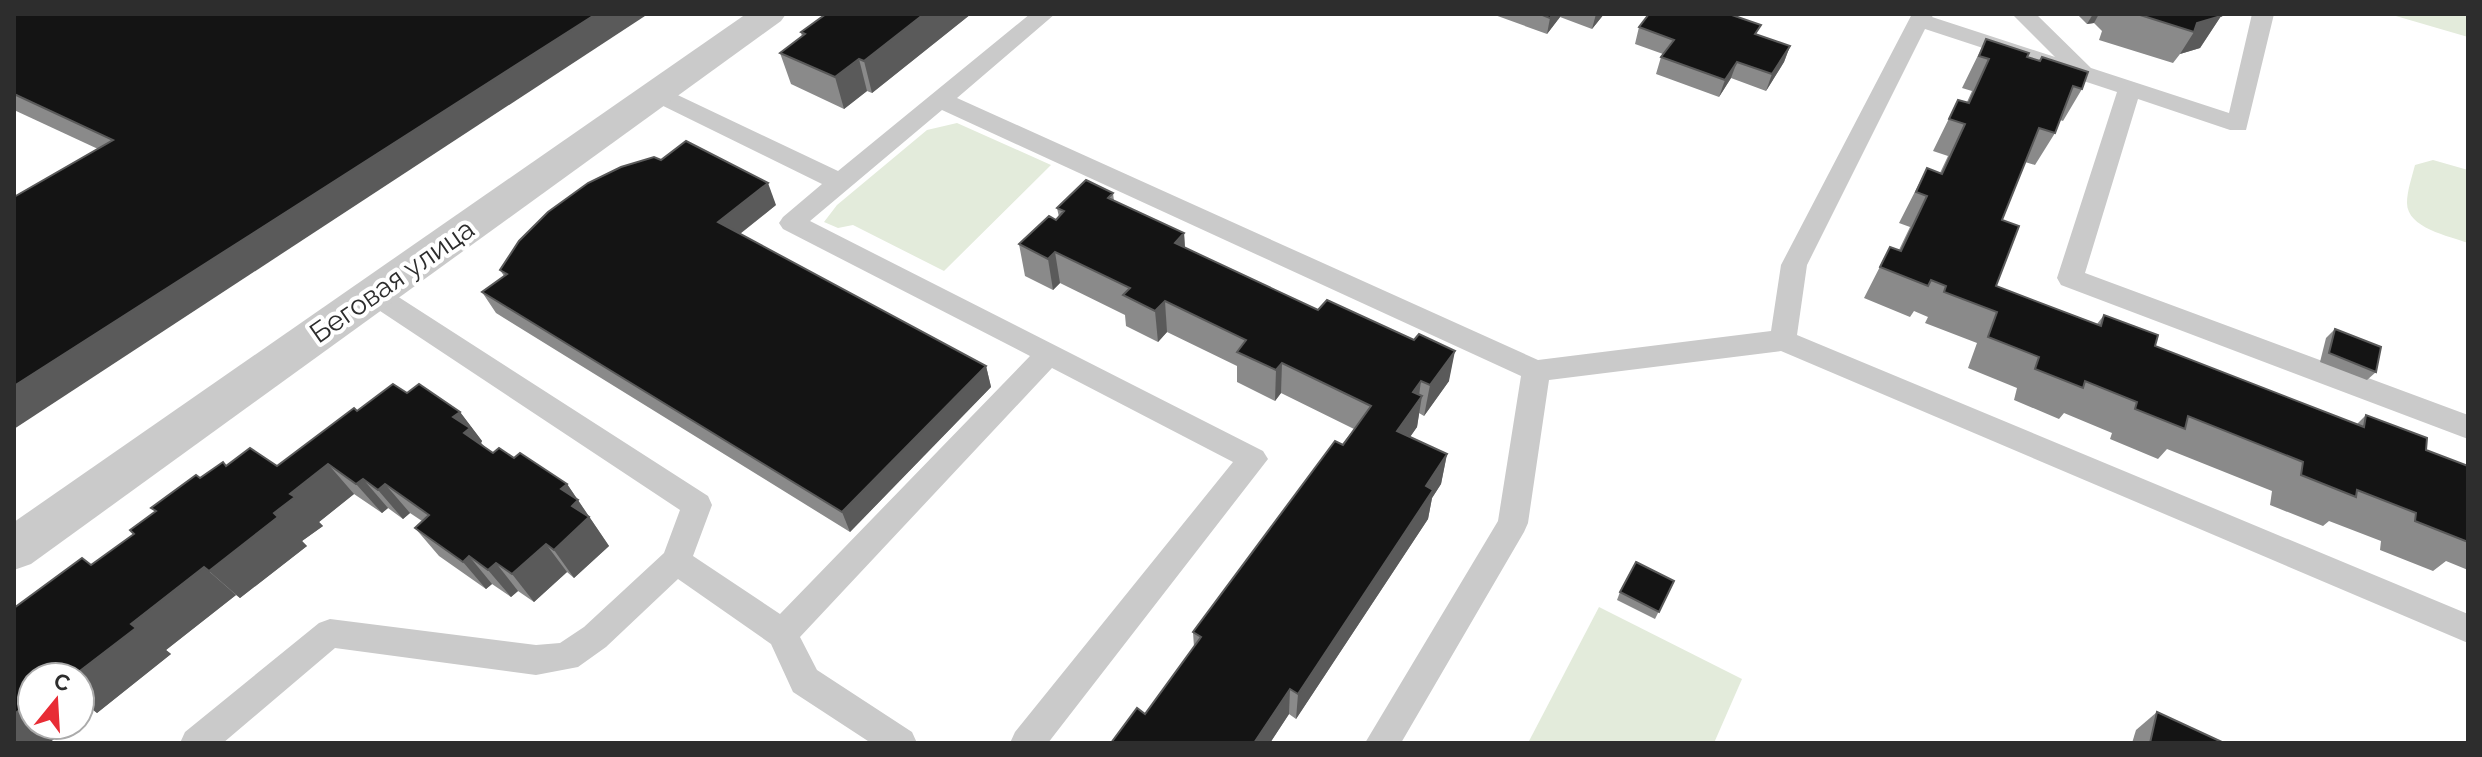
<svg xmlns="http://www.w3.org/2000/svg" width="2482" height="757" font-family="Raleway,sans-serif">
  <rect width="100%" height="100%" fill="#fff"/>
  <g fill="#e3ebdb">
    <path d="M2389 14H2468V37Z"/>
    <path d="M957 123 1051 165 944 271 853 225 838 228 824 222 837 205 927 130Z"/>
    <path d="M2433 160 2468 170V243C2449 236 2407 228 2407 203 2407 191 2412 177 2415 165Z"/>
    <path d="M1599 607 1742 679 1714 743H1528Z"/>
  </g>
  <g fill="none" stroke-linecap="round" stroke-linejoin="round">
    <path fill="#cacaca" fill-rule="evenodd" d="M1030 14H1055L957 98 1538 360 1771 331 1781 265 1912 14H1934L1932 17 2055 57 2012 14H2036L2091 68 2229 113 2252 14H2274L2246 130H2230L2138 99 2085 273 2468 415V439L2061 285 2057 278 2117 92 1925 29 1807 265 1797 335 2468 614V643L1781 351 1549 380 1528 523 1524 532 1401 743H1365L1498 521 1521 376 942 110 810 221 1263 451 1268 459 1048 743H1010L1015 732 1233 462 1052 368 800 637 817 670 912 732 917 743H871L793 692 771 644 678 579 606 647 578 667 536 675 335 648 223 743H180L185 732 319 623 330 619 536 645 560 643 584 627 664 553 680 510 365 301 361 294 365 287 374 284 383 287 708 496 712 505 693 556 780 614 1030 356 783 229 779 223 783 217 822 184 649 99 645 94 649 89H665L838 171Z"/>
    <path fill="#cacaca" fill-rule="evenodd" d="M746 14H786L781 21 31 564 14 570V522Z"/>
  </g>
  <g fill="#8a8a8a">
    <path d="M14 14H648L98 149 14 110Z"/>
    <path d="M971 14 872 93 867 91 844 109 791 84 780 53 802 37 801 32Z"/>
    <path d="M1492 14H1604L1592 29 1560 17 1547 34Z"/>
    <path d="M1644 14H1729L1757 35 1790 46 1784 62 1766 91 1731 78 1719 97 1656 74 1661 57 1663 54 1635 44 1639 27 1648 15Z"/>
    <path d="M2077 14H2220L2221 16 2200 48 2180 54 2173 63 2099 40 2102 31 2094 23 2087 24Z"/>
    <path d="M1986 39 2027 57 2082 89 2063 121 2060 120 2055 133 2035 165 2025 162 2002 220 1996 286 2097 324 2104 315 2155 346 2357 424 2366 415 2426 450 2468 466V570L2446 561 2433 571 2380 550 2381 541 2329 521 2323 526 2270 505 2272 491 2167 449 2158 459 2110 439 2112 433 2064 413 2059 419 2014 400 2017 388 1968 368 1977 343 1925 323 1928 317 1914 311 1910 317 1864 298 1890 247 1899 250 1910 227 1899 223 1927 168 1940 173 1948 156 1933 151 1958 100 1967 102 1972 91 1962 88Z"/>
    <path d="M1113 193 1114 201 1184 233 1185 248 1449 381 1424 416 1419 413 1417 427 1410 437 1447 454 1441 484 1432 498 1428 519 1296 719 1289 714 1270 743H1111L1145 714 1194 647 1193 632 1354 429 1281 393 1275 401 1237 382V366L1167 332 1158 342 1126 326 1125 315 1060 283 1053 290 1025 276 1019 244 1056 220 1059 217 1057 208Z"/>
    <path d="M776 205 740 234 986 366 991 387 850 532 496 313 482 292 504 276 500 270Z"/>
    <path d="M2335 329 2376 372 2367 380 2320 362 2326 338Z"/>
    <path d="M393 384 407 393 419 384 460 412 482 441 481 443 484 446 493 453 499 448 514 458 520 453 567 484 609 546 574 578 567 572 534 602 518 591 511 597 492 584 486 589 439 556 415 528 422 521 410 513 403 519 388 508 382 513 354 494 319 522 323 526 302 541 307 546 240 598 236 595 166 650 171 654 97 713 92 709 80 719V677H32V725H72L49 743H14V608L82 558 91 565 134 534 130 530 156 512 151 508 196 475 200 478 223 462 226 466 250 448 277 466 354 408 357 411Z"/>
    <path d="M1674 581 1655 619 1617 600 1620 592Z"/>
    <path d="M2157 712 2224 743H2132L2136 730Z"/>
  </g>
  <g fill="#5a5a5a">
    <path d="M596 14H648L14 429V386Z"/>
    <path d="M924 14H971L872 93 864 61Z"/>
    <path d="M1553 14H1561L1560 17 1547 34 1550 18Z"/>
    <path d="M1596 14H1604L1592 29Z"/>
    <path d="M2093 14H2099L2094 23 2087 24Z"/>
    <path d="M2221 16 2200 48 2180 54 2194 32 2197 23Z"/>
    <path d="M1790 46 1784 62 1766 91 1772 74Z"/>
    <path d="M859 59 867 91 844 109 835 77Z"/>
    <path d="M1737 62 1731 78 1719 97 1725 80Z"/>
    <path d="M768 183 776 205 727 244 718 222Z"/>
    <path d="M1184 233 1186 265 1175 243Z"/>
    <path d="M1055 252 1060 283 1053 290 1048 259Z"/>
    <path d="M1165 301 1167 332 1158 342 1155 311Z"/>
    <path d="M1455 351 1449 381 1424 416 1430 385Z"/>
    <path d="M1282 363 1281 393 1275 401 1276 370Z"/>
    <path d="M986 366 991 387 850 532 842 512Z"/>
    <path d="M1421 381 1418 403 1422 396 1417 427 1393 461 1397 431 1413 392Z"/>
    <path d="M460 412 482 441 481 443 492 457 486 462 453 417Z"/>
    <path d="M1447 454 1441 484 1432 498 1428 519 1296 719 1298 694 1426 486Z"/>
    <path d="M328 464 354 494 319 522 323 526 302 541 307 546 240 598 209 571 274 513 290 494Z"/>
    <path d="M363 479 388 508 382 513 356 484Z"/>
    <path d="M385 484 410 513 403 519 378 490Z"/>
    <path d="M567 484 609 546 574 578 554 550 561 489Z"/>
    <path d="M546 544 567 572 534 602 512 574Z"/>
    <path d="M469 556 492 584 486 589 463 562Z"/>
    <path d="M496 563 518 591 511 597 488 570Z"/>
    <path d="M204 567 236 595 166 650 171 654 97 713 92 709 80 719V677H72L131 624Z"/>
    <path d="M1290 689 1289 714 1270 743H1254Z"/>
    <path d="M32 701V725H72L49 743H14V714Z"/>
  </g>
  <g fill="#141414" stroke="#5a5a5a" stroke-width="2">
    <path d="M14 14H596L14 386V197L113 140 14 94Z"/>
    <path d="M826 14H924L864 61 859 59 835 77 780 53 805 34 801 32Z"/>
    <path d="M1540 14H1553L1550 18Z"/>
    <path d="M1649 14H1729L1761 25 1755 34 1790 46 1772 74 1737 62 1725 80 1661 57 1674 40 1639 27Z"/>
    <path d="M2137 14H2220L2221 16 2197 23 2194 32Z"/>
    <path d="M1986 39 2029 53 2027 57 2040 61 2042 57 2088 72 2082 89 2073 86 2055 133 2039 128 2002 220 2019 226 1996 286 2101 326 2104 315 2158 335 2155 346 2364 427 2366 415 2427 438 2426 450 2468 466V542L2415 521 2416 513 2357 490 2356 497 2301 475 2303 462 2188 416 2185 429 2135 409 2137 402 2085 381 2083 388 2035 369 2039 357 1988 337 1997 312 1944 292 1946 286 1931 280 1928 286 1880 267 1890 247 1901 251 1927 196 1916 192 1927 168 1942 174 1965 124 1949 119 1958 100 1969 103 1989 59 1979 56Z"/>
    <path d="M686 141 768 183 718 222 986 366 842 512 482 292 507 274 500 270 519 241 548 212 588 183 621 167 654 157 661 160Z"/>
    <path d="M1086 180 1113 193 1108 198 1184 233 1175 243 1318 310 1327 300 1414 340 1419 334 1455 351 1430 385 1421 381 1413 392 1422 396 1397 431 1447 454 1426 486 1433 490 1298 694 1290 689 1254 743H1111L1137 708 1145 714 1201 637 1193 632 1335 441 1343 445 1371 406 1282 363 1276 370 1237 352 1246 340 1165 301 1155 311 1123 295 1130 288 1055 252 1048 259 1019 244 1049 216 1056 220 1064 211 1057 208Z"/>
    <path d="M2335 329 2381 347 2376 372 2329 353Z"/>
    <path d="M393 384 407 393 419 384 460 412 453 417 470 428 464 433 493 453 499 448 514 458 520 453 567 484 561 489 578 500 572 506 589 517 554 550 546 544 512 574 496 563 488 570 469 556 463 562 415 528 429 515 385 484 378 490 363 479 356 484 328 464 290 494 295 497 274 513 278 517 209 571 204 567 131 624 136 628 72 677H32V701L14 714V608L82 558 91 565 134 534 130 530 156 511 151 508 196 475 200 478 223 462 226 466 250 448 277 466 354 408 357 411Z"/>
    <path d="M1636 562 1674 581 1659 612 1620 592Z"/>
    <path d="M2157 712 2224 743H2150Z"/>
  </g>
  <g text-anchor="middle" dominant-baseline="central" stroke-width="8" stroke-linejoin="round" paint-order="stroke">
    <g font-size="28" fill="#2d2d2d" stroke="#fff">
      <text transform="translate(392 281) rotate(-35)">Беговая улица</text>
    </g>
  </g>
  <rect width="2482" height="757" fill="none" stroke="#2d2d2d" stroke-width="32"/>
  <g transform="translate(56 701) rotate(18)"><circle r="38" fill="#ffffff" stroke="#ababab" stroke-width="2"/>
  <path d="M0-6L14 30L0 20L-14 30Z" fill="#e82c35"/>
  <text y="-12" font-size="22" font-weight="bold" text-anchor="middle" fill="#2d2d2d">С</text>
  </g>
</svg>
